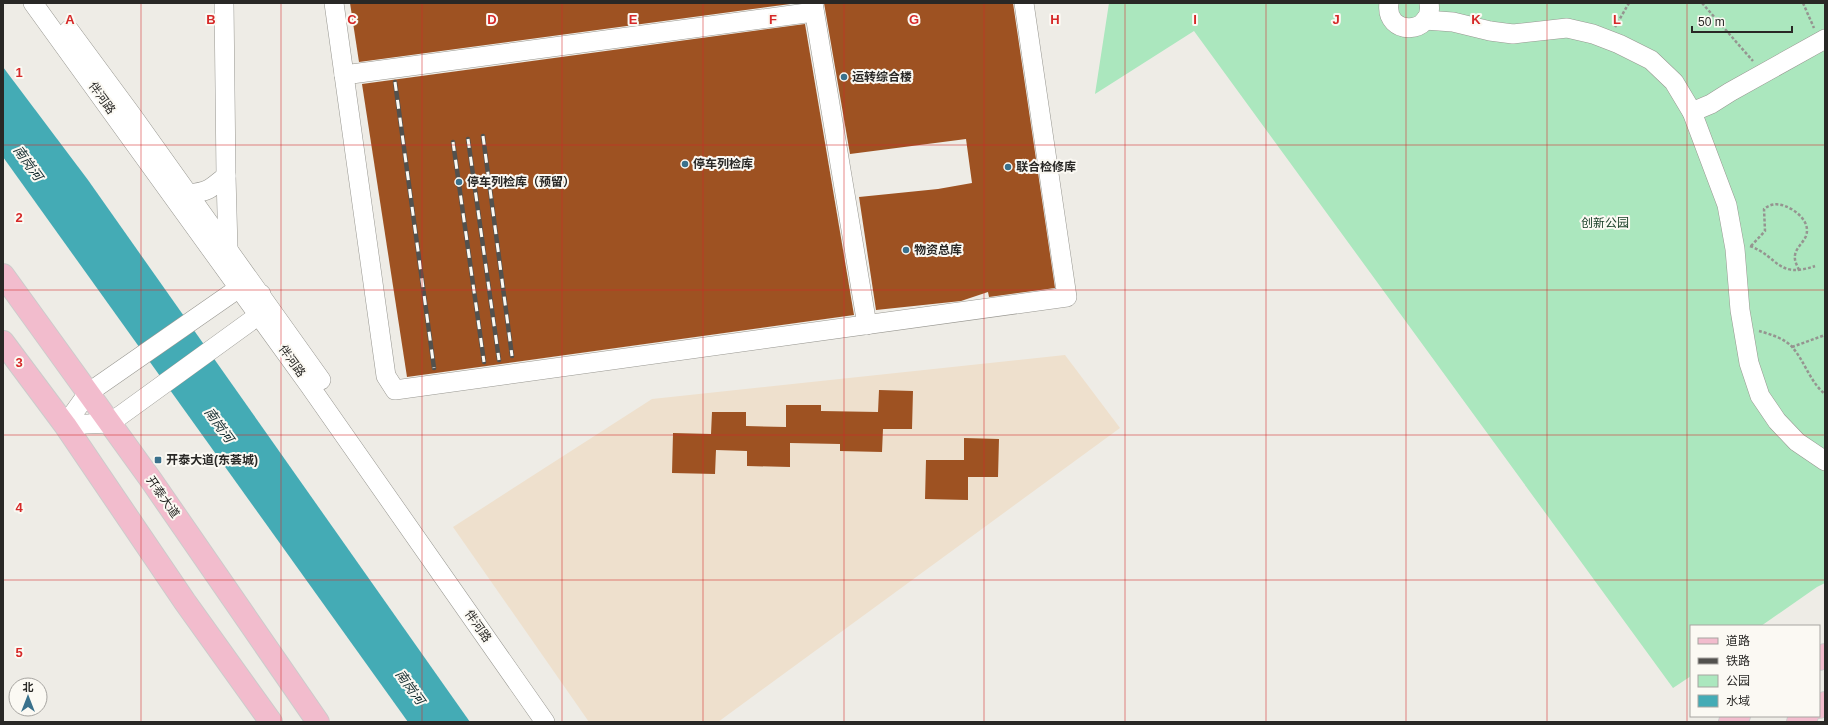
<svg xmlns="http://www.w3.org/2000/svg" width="1828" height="725" font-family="Arial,'Noto Sans SC',sans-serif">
  <rect width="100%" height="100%" fill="#eeece6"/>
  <path fill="#eee0cd" d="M1065 355 1120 428 718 722H589L453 527 652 399Z"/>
  <path fill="#abe7be" d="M1109 3H1825V583L1817 587 1761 626H1691V676L1673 688 1194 31 1095 94Z"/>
  <path fill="#44abb5" d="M3 67 88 180 470 722H408L3 157Z"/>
  <g fill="#9e5222">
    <path d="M350 3H798L359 62Z"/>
    <path d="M824 3H1013L1055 288 989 297 988 292 961 301 876 310 859 197 938 189 972 183 966 139 850 154Z"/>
    <path d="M805 24 854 315 407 377 362 84Z"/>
    <path d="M879 390 913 391 912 429H883L882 452 840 451V444L790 443V467L747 466V451L716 450 715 474 672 473 673 433 711 434 712 412H746V426L786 427V405H821V411L878 412Z"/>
    <path d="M964 438 999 439 998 477H968V500L925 499 926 460H964Z"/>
  </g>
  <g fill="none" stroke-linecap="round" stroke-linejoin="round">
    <g stroke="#989791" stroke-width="20">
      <g id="minor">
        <path d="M33 3 309 385 545 722"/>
        <path d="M224 3 226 176"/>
        <path d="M334 3 386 376 395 390 1067 297 1024 3"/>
        <path d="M813 3 867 325"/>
        <path d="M1389 3C1384 37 1435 35 1429 3"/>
        <path d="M1425 20 1453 22 1490 31 1513 34 1567 28 1593 34 1619 44 1651 60 1674 82 1692 112 1727 205 1735 249 1740 310 1749 363 1760 396 1777 421 1797 442 1825 461"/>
        <path d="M69 30 131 114 321 380"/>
        <path d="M344 75 814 12"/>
        <path d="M1692 112 1711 104 1730 92 1825 39"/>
        <path d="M189 194C210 191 210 189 226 176L228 249"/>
        <path d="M239 288 261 294 259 315 110 423 65 425 88 393Z"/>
      </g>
    </g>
    <g stroke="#cccbcb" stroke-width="24">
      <g id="major">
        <path d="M3 275 151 480 318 722"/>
        <path d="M3 342 65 425 185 602 271 722"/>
        <path d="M1819 659 1825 655"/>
        <path d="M1819 707 1825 703"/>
        <path d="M1730 722 1739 716"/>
        <path d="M1798 722 1807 716"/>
      </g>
    </g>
    <g stroke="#959490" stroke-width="2.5" stroke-dasharray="3 2" stroke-linecap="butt">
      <path d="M1702 3 1753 61"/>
      <path d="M1803 3 1814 28"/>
      <path d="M1615 27 1629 3"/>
      <path d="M1750 246C1779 257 1777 279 1815 266"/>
      <path d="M1751 246 1765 231 1764 209C1770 204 1777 203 1785 206 1796 210 1811 222 1806 236 1803 243 1796 248 1795 255 1794 261 1797 265 1799 270"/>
      <path d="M1759 331C1770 334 1786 339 1793 348 1805 362 1810 382 1825 394"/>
      <path d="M1792 347 1825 335"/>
    </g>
    <use href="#minor" stroke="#fff" stroke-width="19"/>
    <use href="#major" stroke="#f2bccd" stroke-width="22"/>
    <g stroke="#52514e" stroke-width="4.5">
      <g id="rail">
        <path d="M395 82 434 368"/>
        <path d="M483 136 512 356"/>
        <path d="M468 139 499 360"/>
        <path d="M453 142 484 362"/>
      </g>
    </g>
    <use href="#rail" stroke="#fbf9f3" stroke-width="3" stroke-dasharray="9" stroke-linecap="butt"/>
  </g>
  <path fill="none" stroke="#d62828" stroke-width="1" stroke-opacity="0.55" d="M141 3V722M281 3V722M422 3V722M562 3V722M703 3V722M844 3V722M984 3V722M1125 3V722M1266 3V722M1406 3V722M1547 3V722M1687 3V722M3 145H1825M3 290H1825M3 435H1825M3 580H1825"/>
  <g fill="#3a718c" stroke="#fbf9f3" stroke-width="1.5">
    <circle cx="844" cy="77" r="4"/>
    <circle cx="685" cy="164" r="4"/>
    <circle cx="1008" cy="167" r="4"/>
    <circle cx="459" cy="182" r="4"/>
    <circle cx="906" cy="250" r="4"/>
    <rect x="154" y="456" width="8" height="8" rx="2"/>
  </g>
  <g text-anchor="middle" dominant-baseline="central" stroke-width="4" stroke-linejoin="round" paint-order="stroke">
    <g font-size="12" font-weight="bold" fill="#292826" stroke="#fbf9f3" text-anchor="start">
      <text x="852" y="77">运转综合楼</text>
      <text x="693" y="164">停车列检库</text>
      <text x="1016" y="167">联合检修库</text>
      <text x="467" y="182">停车列检库（预留）</text>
      <text x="914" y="250">物资总库</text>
      <text x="166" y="460">开泰大道(东荟城)</text>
    </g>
    <g font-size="12" fill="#292826" stroke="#fbf9f3">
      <text transform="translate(102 98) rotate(54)">伴河路</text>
      <text transform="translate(292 361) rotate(54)">伴河路</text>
      <text transform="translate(163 497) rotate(55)">开泰大道</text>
      <text transform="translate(478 626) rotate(55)">伴河路</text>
    </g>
    <g font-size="12" fill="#1b4029" stroke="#fbf9f3">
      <text x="1605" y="223">创新公园</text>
    </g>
    <g font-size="13" font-style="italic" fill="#162d30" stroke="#fbf9f3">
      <text transform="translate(28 163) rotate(54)">南岗河</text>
      <text transform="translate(219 425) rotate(54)">南岗河</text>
      <text transform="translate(410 687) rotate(54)">南岗河</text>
    </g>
  </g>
  <g font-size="13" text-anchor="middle" font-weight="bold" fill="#d62828" stroke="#fbf9f3" stroke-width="4" stroke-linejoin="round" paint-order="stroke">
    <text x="70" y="24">A</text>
    <text x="211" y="24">B</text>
    <text x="352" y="24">C</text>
    <text x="492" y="24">D</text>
    <text x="633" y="24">E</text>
    <text x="773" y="24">F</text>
    <text x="914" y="24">G</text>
    <text x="1055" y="24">H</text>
    <text x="1195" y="24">I</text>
    <text x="1336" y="24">J</text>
    <text x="1476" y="24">K</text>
    <text x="1617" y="24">L</text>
    <text x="19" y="77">1</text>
    <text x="19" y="222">2</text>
    <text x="19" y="367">3</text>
    <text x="19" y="512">4</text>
    <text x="19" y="657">5</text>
  </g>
  <rect width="1828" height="725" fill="none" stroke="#292826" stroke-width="8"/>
  <rect x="1690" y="625" width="130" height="92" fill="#fbf9f3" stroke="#a7a5a1"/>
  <rect x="1698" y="638" width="20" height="6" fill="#f2bccd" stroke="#a7a5a1"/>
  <text x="1726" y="645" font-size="12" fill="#292826">道路</text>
  <rect x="1698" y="658" width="20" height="6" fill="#52514e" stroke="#a7a5a1"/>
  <text x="1726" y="665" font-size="12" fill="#292826">铁路</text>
  <rect x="1698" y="675" width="20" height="12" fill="#abe7be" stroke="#a7a5a1"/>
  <text x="1726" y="685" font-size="12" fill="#292826">公园</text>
  <rect x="1698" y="695" width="20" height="12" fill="#44abb5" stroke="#a7a5a1"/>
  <text x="1726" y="705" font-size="12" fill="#292826">水域</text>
  <g transform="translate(28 697)"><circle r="19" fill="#fbf9f3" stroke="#a7a5a1"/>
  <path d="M0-3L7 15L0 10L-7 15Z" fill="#3a718c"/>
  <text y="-6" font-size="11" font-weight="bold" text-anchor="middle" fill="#292826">北</text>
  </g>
  <path d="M1692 26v6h100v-6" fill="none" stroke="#292826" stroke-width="2"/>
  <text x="1698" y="26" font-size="12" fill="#292826" stroke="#fbf9f3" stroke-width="3" paint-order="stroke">50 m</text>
</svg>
